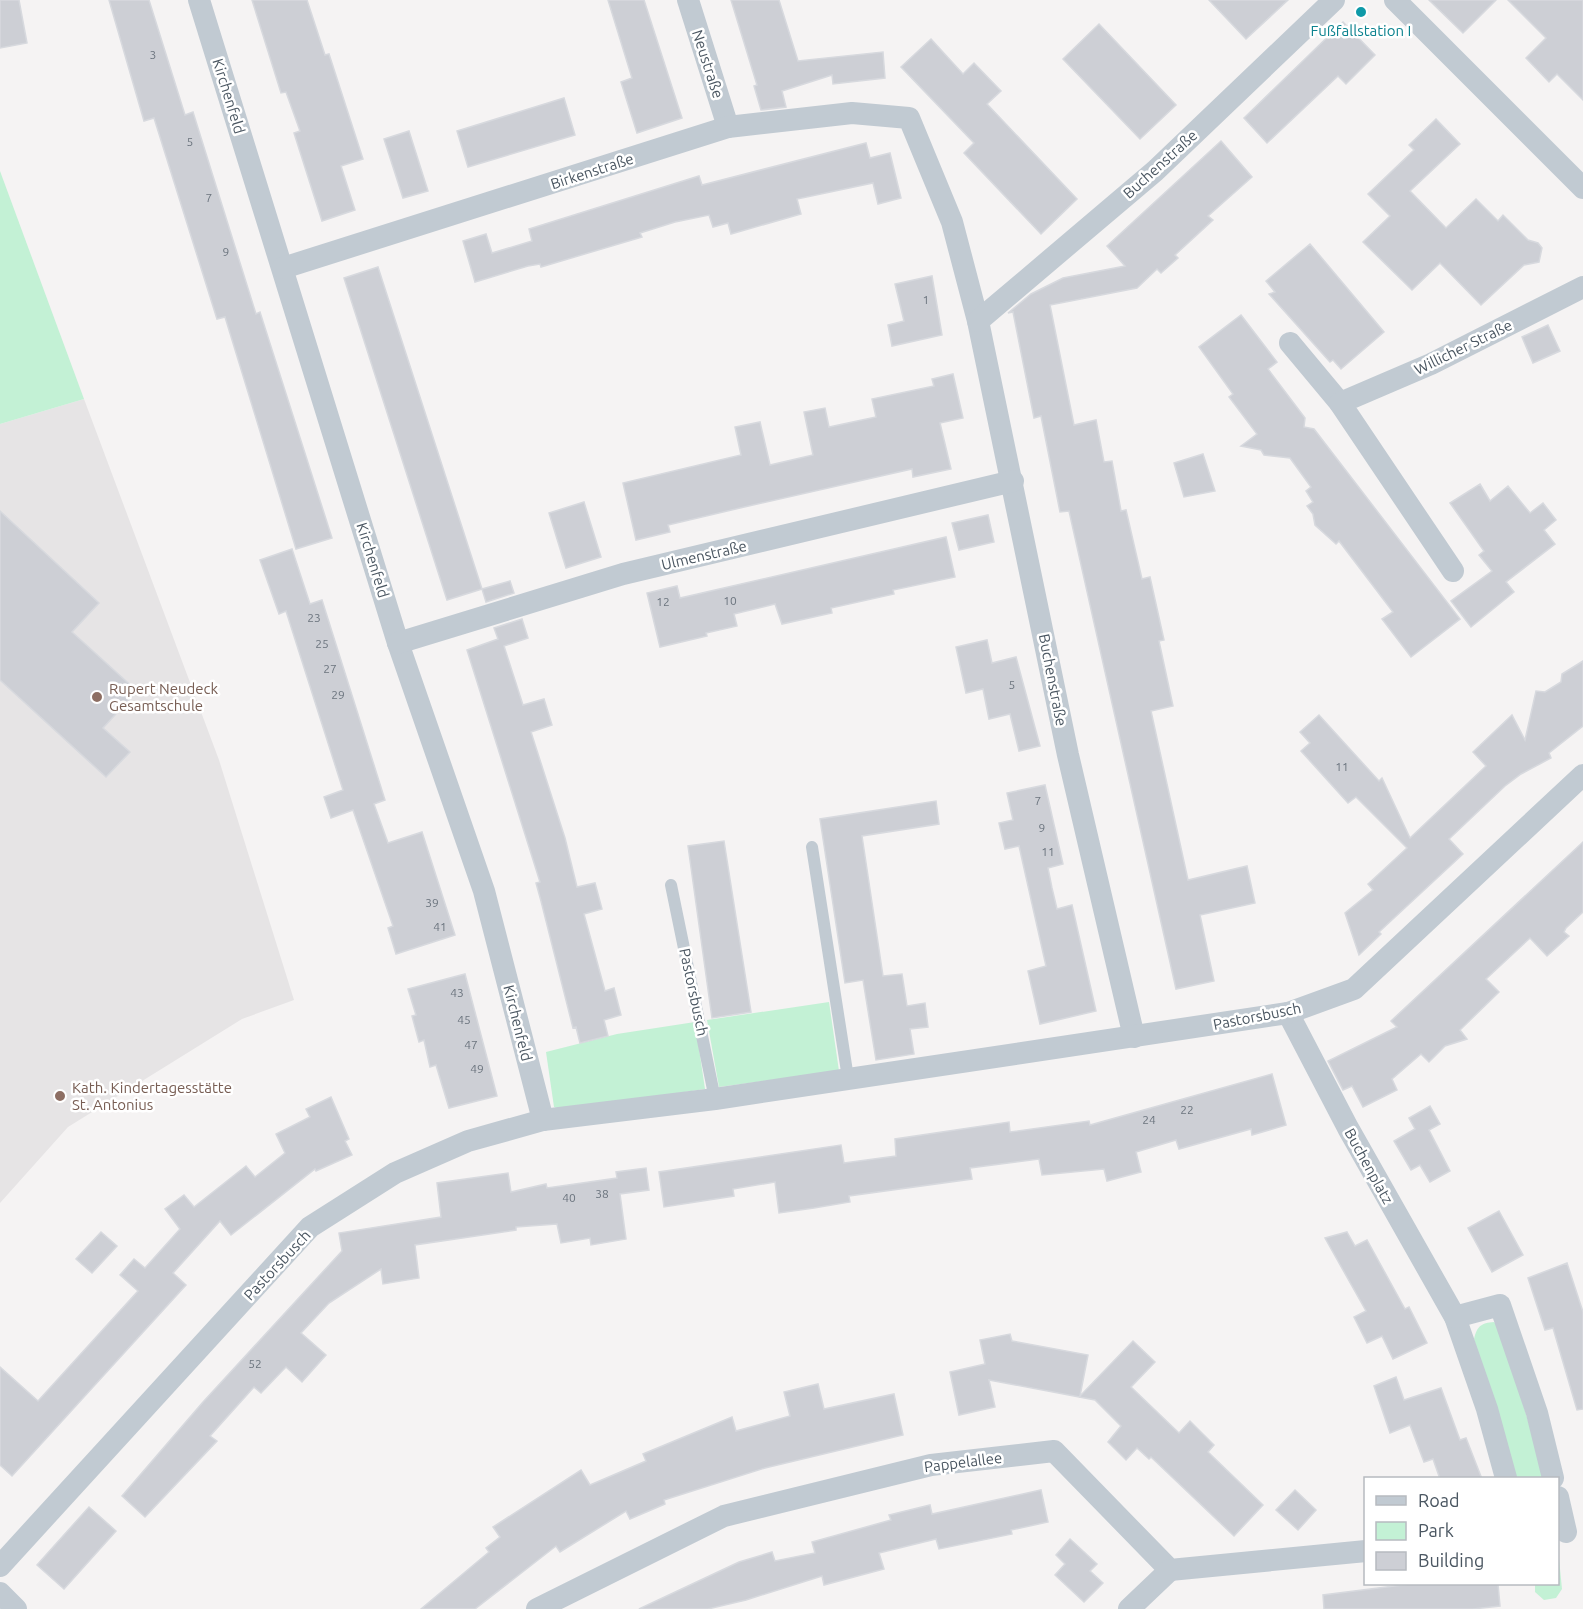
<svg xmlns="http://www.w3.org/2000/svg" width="1583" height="1609" font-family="Ubuntu,sans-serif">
  <rect width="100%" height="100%" fill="#f5f3f3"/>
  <path fill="#e6e4e5" d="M84 399 219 760 294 1000 242 1019 68 1127 0 1203V424Z"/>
  <g fill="#c3f1d5">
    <path d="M0 171 84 399 0 424Z"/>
    <path d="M829 1002 839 1071 719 1087 707 1020Z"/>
    <path d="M695 1022 705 1089 563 1110 554 1107 546 1052 617 1034Z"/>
    <path d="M1494 1322 1502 1333 1545 1478H1513L1474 1339C1477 1326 1481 1323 1494 1322Z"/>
    <path d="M1558 1549 1562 1589 1556 1598 1544 1600 1535 1592V1584H1558Z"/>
  </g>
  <g fill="#cdcfd5" stroke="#d7d9de" stroke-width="1.5">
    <path d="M0 0H19L27 43 0 48Z"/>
    <path d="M109 0H149L185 115 193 112 256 314 260 312 332 538 296 549 225 317 217 319 154 118 144 121Z"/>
    <path d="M252 0H307L325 55 329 54 363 159 341 166 355 210 322 221 294 133 300 131 286 92 281 93Z"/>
    <path d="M608 0H644L682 118 637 133 621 82 632 78Z"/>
    <path d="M731 0H779L798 61 883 52 885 78 833 84 832 75 782 91 786 107 761 110 754 86 757 85Z"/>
    <path d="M1209 0H1288L1246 39Z"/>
    <path d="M1429 0H1496L1463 33Z"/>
    <path d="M1508 0H1583V100L1557 74 1549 82 1526 58 1546 38Z"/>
    <path d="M1343 22 1375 55 1346 84 1338 76 1267 143 1244 118Z"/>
    <path d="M1099 24 1176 105 1140 139 1063 59Z"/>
    <path d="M931 39 963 74 974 63 1001 91 987 104 1077 199 1041 234 964 153 974 143 901 67Z"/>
    <path d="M564 98 575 135 468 167 457 131Z"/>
    <path d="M1436 119 1460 144 1410 191 1446 228 1476 199 1498 221 1503 215 1528 240 1538 243 1542 248 1539 262 1524 265 1481 305 1440 263 1412 290 1363 242 1390 216 1368 194 1414 150 1409 145Z"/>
    <path d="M409 131 428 191 403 198 384 139Z"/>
    <path d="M1221 141 1252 177 1208 216 1213 220 1175 255 1178 258 1161 273 1157 269 1137 288 1050 305 1074 425 1096 420 1104 462 1112 461 1121 511 1126 510 1142 579 1150 577 1164 640 1159 641 1173 706 1151 711 1188 880 1247 866 1255 903 1200 915 1214 981 1176 989 1069 511 1060 512 1041 416 1034 418 1013 312 1008 313 1031 294 1063 278 1125 266 1107 246Z"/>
    <path d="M866 143 870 158 890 153 901 198 878 204 873 183 797 199 801 214 731 234 728 223 713 227 709 215 675 222 640 233 642 237 541 267 540 264 528 266 475 282 463 241 486 234 492 253 532 241 529 229 699 176 702 185Z"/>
    <path d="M1310 244 1384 332 1341 369 1333 360 1330 362 1269 294 1275 292 1266 281Z"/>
    <path d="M378 267 482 589 510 581 514 593 486 602 482 589 447 600 344 278Z"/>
    <path d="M932 276 942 335 892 346 888 325 904 321 895 284Z"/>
    <path d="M1241 315 1277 362 1268 369 1305 418 1304 427 1314 429 1460 619 1411 657 1382 619 1393 612 1339 541 1336 544 1315 525 1313 514 1307 506 1313 502 1306 491 1311 487 1290 458 1264 455 1261 450 1241 446 1257 434 1229 397 1233 394 1199 347Z"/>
    <path d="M1548 325 1560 351 1533 363 1522 337Z"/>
    <path d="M953 374 963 418 940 423 951 469 913 477 912 469 740 508 668 525 670 532 636 540 623 483 741 455 735 427 760 422 770 465 813 455 804 412 825 408 829 427 876 417 872 399 934 386 932 379Z"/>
    <path d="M1203 454 1215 491 1184 497 1174 463Z"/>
    <path d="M1480 484 1490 501 1508 486 1530 513 1543 503 1556 520 1544 530 1555 544 1506 582 1514 592 1471 627 1451 601 1492 571 1479 555 1484 551 1450 503Z"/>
    <path d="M584 502 601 557 566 568 549 513Z"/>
    <path d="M0 511 99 603 72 632 137 691 103 728 130 752 106 777 0 680Z"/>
    <path d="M988 515 994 542 959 550 952 523Z"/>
    <path d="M946 537 955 577 893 590 894 594 831 608 832 613 782 624 775 604 734 614 737 626 706 633 707 636 660 647 647 593 677 586 680 598Z"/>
    <path d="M292 549 310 604 322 600 385 800 374 804 388 843 422 832 455 935 396 954 388 928 393 926 353 810 331 818 324 797 343 790 286 611 279 614 260 560Z"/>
    <path d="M522 619 528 638 504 646 523 705 544 699 552 725 531 732 565 838 577 887 595 883 602 909 584 914 605 991 614 988 621 1015 604 1020 608 1036 580 1043 576 1027 573 1028 541 901 536 883 540 882 467 650 498 639 494 628Z"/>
    <path d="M987 640 992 663 1016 657 1040 746 1019 751 1010 714 989 719 983 689 966 693 956 647Z"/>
    <path d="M1583 661V726L1549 753 1551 758 1521 774 1505 786 1449 839 1463 854 1379 932 1381 934 1359 955 1345 913 1373 890 1368 884 1407 848 1356 797 1348 803 1301 751 1310 743 1300 732 1319 715 1379 781 1382 778 1410 838 1486 766 1473 752 1512 715 1525 740 1536 691 1545 692 1561 682 1562 674Z"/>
    <path d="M1045 785 1063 864 1048 868 1052 888 1057 909 1072 905 1096 1011 1040 1024 1028 971 1046 966 1019 846 1005 849 999 823 1013 820 1007 793Z"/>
    <path d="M936 801 939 824 862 836 883 976 902 974 907 1006 925 1003 928 1027 910 1029 914 1054 876 1060 863 980 845 983 820 819Z"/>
    <path d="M724 841 751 1012 712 1018 688 846Z"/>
    <path d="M1583 842V912L1566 928 1564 932 1569 936 1547 956 1530 938 1486 979 1499 992 1460 1030 1467 1039 1445 1046 1429 1062 1421 1054 1392 1079 1397 1090 1363 1107 1352 1086 1343 1090 1328 1061 1397 1027 1391 1021Z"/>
    <path d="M465 974 497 1096 449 1108 436 1065 430 1067 424 1040 419 1042 412 1016 416 1015 408 989Z"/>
    <path d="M1272 1074 1286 1125 1252 1135 1251 1129 1179 1149 1176 1140 1136 1152 1141 1172 1107 1181 1104 1169 1042 1175 1039 1159 970 1168 972 1179 849 1196 850 1202 814 1208 779 1213 775 1182 733 1189 734 1196 664 1207 659 1172 841 1145 844 1163 896 1156 895 1139 1009 1122 1010 1132 1089 1121 1090 1125Z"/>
    <path d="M331 1097 349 1139 345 1141 352 1155 316 1171 315 1169 231 1235 220 1221 173 1273 186 1285 12 1476 0 1465V1367L38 1401 138 1291 120 1275 134 1259 145 1268 180 1229 165 1209 184 1195 194 1207 246 1166 255 1177 285 1153 276 1134 310 1117 306 1109Z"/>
    <path d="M1430 1106 1440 1124 1429 1130 1450 1171 1430 1182 1420 1165 1411 1170 1394 1141 1415 1129 1409 1118Z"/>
    <path d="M646 1168 649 1190 620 1194 626 1239 591 1245 590 1238 561 1243 557 1224 516 1227V1230L415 1245 419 1278 383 1284 381 1269 329 1303 301 1333 326 1355 302 1382 286 1367 261 1393 254 1387 210 1436 217 1441 145 1517 122 1496 203 1402 342 1251 339 1233 441 1217 437 1183 508 1173 511 1192 546 1184 547 1188 617 1178 616 1172Z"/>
    <path d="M1499 1211 1523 1255 1492 1272 1468 1228Z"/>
    <path d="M101 1232 117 1246 92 1273 76 1259Z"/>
    <path d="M1347 1232 1355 1246 1367 1240 1405 1309 1409 1307 1427 1343 1393 1359 1382 1336 1367 1343 1354 1317 1366 1311 1325 1238Z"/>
    <path d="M1567 1263 1583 1312V1409L1577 1410 1553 1328 1545 1330 1528 1278Z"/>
    <path d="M1010 1334 1012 1341 1088 1355 1080 1396 1133 1341 1155 1362 1131 1387 1179 1433 1190 1421 1214 1445 1208 1452 1263 1505 1234 1536 1151 1457 1149 1459 1137 1448 1126 1460 1108 1442 1121 1426 1095 1400 989 1380 995 1407 959 1415 950 1372 985 1364 980 1340Z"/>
    <path d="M1396 1377 1404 1400 1441 1388 1460 1440 1466 1438 1482 1479H1440L1433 1459 1424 1462 1410 1425 1390 1433 1374 1386Z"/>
    <path d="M818 1384 824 1409 894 1394 903 1435 765 1468 664 1500 665 1504 630 1519 626 1511 560 1552 556 1546 475 1609H421L489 1552 486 1548 500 1537 493 1527 581 1470 590 1485 646 1461 643 1454 732 1417 736 1431 790 1416 784 1392Z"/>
    <path d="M1041 1490 1048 1522 1011 1530 1012 1534 939 1549 936 1539 879 1553 884 1569 824 1585 822 1576 746 1600 708 1609H639L739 1562 772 1552 775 1561 815 1553 812 1542 891 1520 889 1515 930 1505 932 1514Z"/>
    <path d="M1295 1490 1316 1510 1298 1530 1276 1510Z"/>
    <path d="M89 1507 116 1531 64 1589 37 1565Z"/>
    <path d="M1070 1539 1097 1564 1090 1571 1103 1583 1084 1602 1055 1575 1065 1564 1056 1555Z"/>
    <path d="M1410 1584H1498L1500 1606 1473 1609H1324L1323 1595Z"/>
  </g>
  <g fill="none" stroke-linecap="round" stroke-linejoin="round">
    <g stroke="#c1cad2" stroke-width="12">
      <path d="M812 847 848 1078"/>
      <path d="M671 885 715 1099"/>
    </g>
    <g stroke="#c1cad2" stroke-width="22">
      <path d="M199 0 398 643 484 891 543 1120"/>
      <path d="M688 0 728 127"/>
      <path d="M1395 0 1583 188"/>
      <path d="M283 268 728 127 852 113 909 118 952 222 978 321 1068 755 1134 1037"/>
      <path d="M978 321 1155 171 1334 0"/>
      <path d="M1290 343 1340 403"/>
      <path d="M1453 571 1340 403 1431 364 1583 287"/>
      <path d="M398 643 623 574 1013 481"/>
      <path d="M1288 1013 1348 1128 1455 1317 1487 1409 1506 1478"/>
      <path d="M1455 1317 1500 1305 1537 1413 1553 1478"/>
      <path d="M1558 1497 1566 1532"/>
      <path d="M0 1566 310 1227 395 1173 468 1141 543 1120 715 1099 1288 1013 1354 989 1583 775"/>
      <path d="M0 1593 16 1609"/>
      <path d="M537 1609 724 1516 931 1465 1054 1451 1170 1570 1366 1551"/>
      <path d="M1129 1609 1170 1570"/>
    </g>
  </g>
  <circle fill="#0f9aa8" stroke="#fff" stroke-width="2" cx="1361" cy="12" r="6"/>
  <g fill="#8d6e63" stroke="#fff" stroke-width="2">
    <circle cx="97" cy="697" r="6"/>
    <circle cx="60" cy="1096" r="6"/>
  </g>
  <g text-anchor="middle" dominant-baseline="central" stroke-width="5" stroke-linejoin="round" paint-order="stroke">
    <g font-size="12" fill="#6b747e">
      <text x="153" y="54">3</text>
      <text x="190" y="141">5</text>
      <text x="209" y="197">7</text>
      <text x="226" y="251">9</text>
      <text x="926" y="299">1</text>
      <text x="730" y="600">10</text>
      <text x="663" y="601">12</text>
      <text x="314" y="617">23</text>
      <text x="322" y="643">25</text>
      <text x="330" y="668">27</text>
      <text x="1012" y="684">5</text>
      <text x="338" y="694">29</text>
      <text x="1342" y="766">11</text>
      <text x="1038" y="800">7</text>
      <text x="1042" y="827">9</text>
      <text x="1048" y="851">11</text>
      <text x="432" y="902">39</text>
      <text x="440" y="926">41</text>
      <text x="457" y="992">43</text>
      <text x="464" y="1019">45</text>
      <text x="471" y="1044">47</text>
      <text x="477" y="1068">49</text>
      <text x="1187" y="1109">22</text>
      <text x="1149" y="1119">24</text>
      <text x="602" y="1193">38</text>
      <text x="569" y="1197">40</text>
      <text x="255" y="1363">52</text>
    </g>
    <g font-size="15" fill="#0d838f" stroke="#fff">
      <text x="1361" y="30">Fußfallstation I</text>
    </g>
    <g font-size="15" fill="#4a5661" stroke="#fff">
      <text transform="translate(708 64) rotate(72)">Neustraße</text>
      <text transform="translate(229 96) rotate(73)">Kirchenfeld</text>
      <text transform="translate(1160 164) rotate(-42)">Buchenstraße</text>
      <text transform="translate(592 171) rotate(-18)">Birkenstraße</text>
      <text transform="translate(1463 347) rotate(-26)">Willicher Straße</text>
      <text transform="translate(704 555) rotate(-13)">Ulmenstraße</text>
      <text transform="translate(373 560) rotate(73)">Kirchenfeld</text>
      <text transform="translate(1053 680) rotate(79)">Buchenstraße</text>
      <text transform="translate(694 992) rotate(78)">Pastorsbusch</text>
      <text transform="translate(1257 1016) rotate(-11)">Pastorsbusch</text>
      <text transform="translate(518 1023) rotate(76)">Kirchenfeld</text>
      <text transform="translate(1369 1166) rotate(61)">Buchenplatz</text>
      <text transform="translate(277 1265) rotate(-47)">Pastorsbusch</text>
      <text transform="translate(963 1462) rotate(-7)">Pappelallee</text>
    </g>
    <g font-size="15" fill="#785e54" stroke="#fff" text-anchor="start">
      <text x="109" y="688">Rupert Neudeck<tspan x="109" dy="17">Gesamtschule</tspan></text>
      <text x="72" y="1087">Kath. Kindertagesstätte<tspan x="72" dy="17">St. Antonius</tspan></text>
    </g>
  </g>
  <rect x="1364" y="1477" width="195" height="108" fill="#ffffff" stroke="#b7bbc0" stroke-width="1.5"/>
  <rect x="1376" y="1496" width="30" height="9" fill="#c1cad2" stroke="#b7bbc0" stroke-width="1.5"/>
  <text x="1418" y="1507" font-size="18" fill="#4a5661">Road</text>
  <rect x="1376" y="1522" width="30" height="18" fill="#c3f1d5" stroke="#b7bbc0" stroke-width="1.5"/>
  <text x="1418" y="1537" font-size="18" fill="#4a5661">Park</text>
  <rect x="1376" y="1552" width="30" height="18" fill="#cdcfd5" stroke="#b7bbc0" stroke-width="1.5"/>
  <text x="1418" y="1567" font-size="18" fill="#4a5661">Building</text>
</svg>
